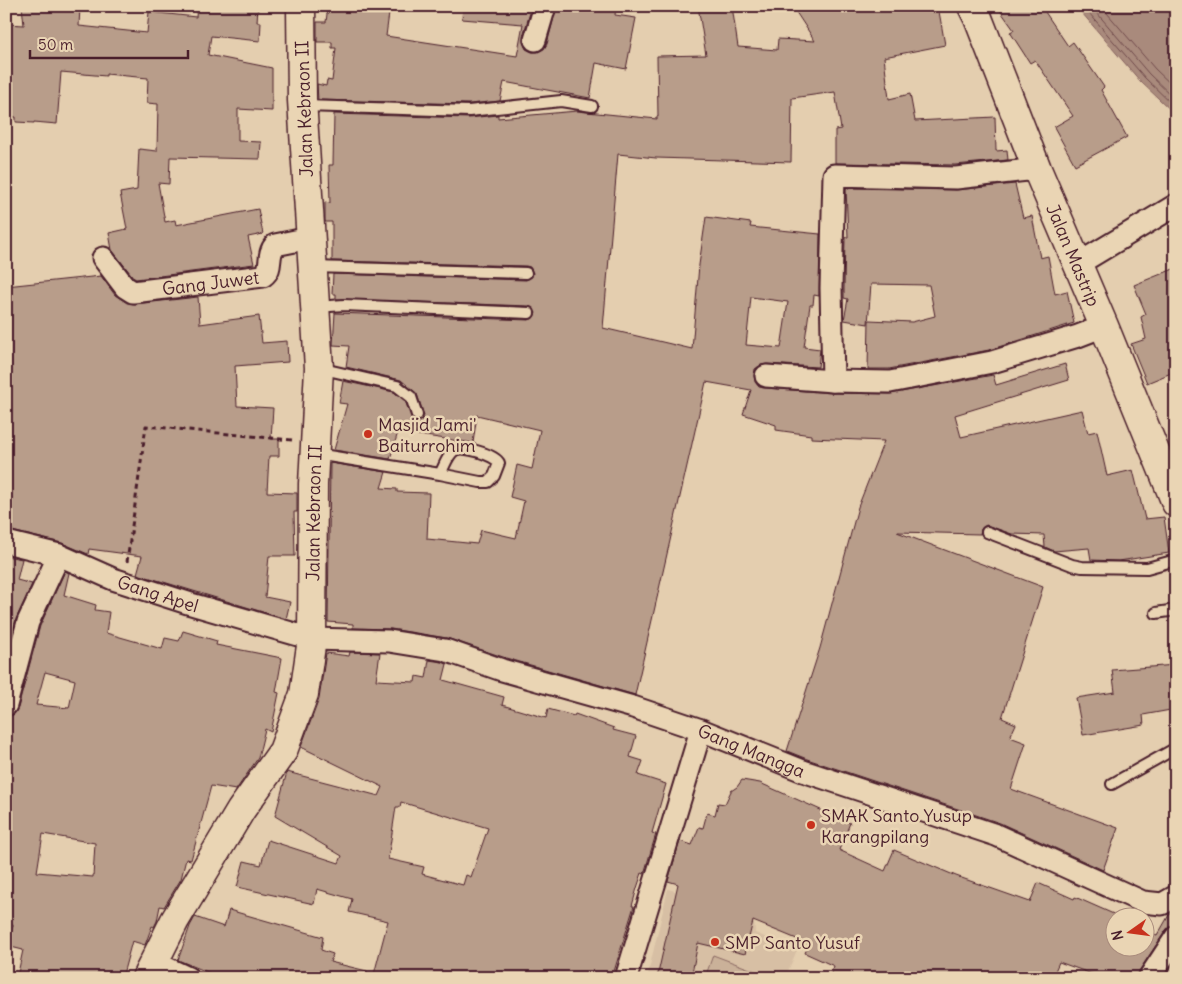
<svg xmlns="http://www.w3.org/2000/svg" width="1182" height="984" font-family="Delius,sans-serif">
  <rect width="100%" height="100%" fill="#e4ceaf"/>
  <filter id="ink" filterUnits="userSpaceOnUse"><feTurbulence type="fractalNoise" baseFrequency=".02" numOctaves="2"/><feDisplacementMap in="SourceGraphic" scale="10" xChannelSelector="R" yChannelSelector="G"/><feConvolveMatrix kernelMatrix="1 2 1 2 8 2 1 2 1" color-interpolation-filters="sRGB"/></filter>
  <g filter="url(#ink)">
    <path fill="#d7bfa4" d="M668 889 754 914 755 933 797 950 785 978H647Z"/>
    <path fill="#cab199" stroke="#8a6862" d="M713 955 774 978H705Z"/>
    <path fill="#a98a7c" stroke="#835f5c" d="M1076 6H1176V115L1141 82Z"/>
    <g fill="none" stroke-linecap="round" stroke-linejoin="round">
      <g stroke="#704a4b" stroke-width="1">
        <path d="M1083 6 1145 78 1176 108"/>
        <path d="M1091 6 1149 74 1176 100"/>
        <path d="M1101 6 1155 69 1176 89"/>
      </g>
    </g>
    <g fill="#b89d8a" stroke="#4a1f2b" fill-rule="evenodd">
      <path d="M22 6 80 7 79 26 147 33 149 12 196 17 197 6H258L257 22H261L260 41 211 36 208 55 272 68V111L238 109V141L261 142 260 159 170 157 169 184 158 183 165 222 175 220 176 225 258 209 263 234 248 237 254 264 136 279 134 278 112 250 109 233 127 229 120 193 137 190 139 149 157 151 158 104 147 103 148 78 106 74V76L61 72 57 124 34 122V123L16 122V117H6V24L24 25Z"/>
      <path d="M328 6H390L386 36 517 56 523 24 462 19 463 6H532L523 36V42L526 49 532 52H538L544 49 547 44 557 6H616L615 15 636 18 626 69 596 63 590 98 504 82 500 101 469 104 318 100 317 84 326 86 327 80 332 81 336 48H332V42H317V22H326Z"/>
      <path d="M698 6H732L738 47 777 50 778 39 815 41 792 6H938L945 45 884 57 889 99 910 94 915 121 995 117 996 151 1007 150 1008 160 955 165 835 163V130L841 129 835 92 792 98 791 162 656 158 618 154 603 328 692 349 699 265 706 217 751 223 750 227 820 234 819 296 814 295 813 305H810L804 347 820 349 818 367 767 364 761 365 755 369 754 376 755 382 759 387 765 388 832 393 890 394 993 375 996 385 1065 364 1069 380 955 415 961 437 1082 410 1088 433 1097 431 1107 476 1133 470 1145 519 1164 517 1169 553 1119 561 1091 560 1089 548 1054 551 1045 547 1044 535 1012 534 986 525 981 529 980 534 897 532 1043 587 1002 718 1016 724 1010 737 1026 743 1011 789 1118 828 1103 870 1000 823 807 759 787 751 820 648 858 507 884 441 811 438V435L776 430V425L743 414 751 390 706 382 635 695 506 658 447 638 391 629 353 628V624L328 622 330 463 386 472 381 488 397 489V492L429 493 427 539 477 544 481 530 516 538 524 501 510 497 517 465 532 469 540 430 477 415 473 443 398 432 390 459 334 450 347 404 339 403 343 381 394 392 405 401 413 420 420 421 424 416 417 394 401 380 346 367 349 346 333 345 335 313 529 320 534 317 536 313 533 308 529 306 336 299V294H332L333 274 526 280 532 277 533 273 530 267 526 266 332 261V222H325V202L330 203 329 165H333L334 114 469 118 498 115V118L577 111 657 119V116H658L657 56 706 55ZM751 297 788 302 781 348 746 345Z"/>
      <path d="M997 6H1041L1068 46 1073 42 1104 87 1101 90 1127 137 1075 165 1054 127 1073 116 1035 60 1030 63 1010 32 1014 30Z"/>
      <path d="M1015 184 1023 218 1032 216 1040 258 1048 256 1055 294 1067 291 1074 323 989 350 889 369H868L869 320 912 322 935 316 929 285 871 284 868 324 844 320 848 299 844 298V288L845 237H848L846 188 956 190Z"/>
      <path d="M1176 268V371L1147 383 1131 344 1146 339 1141 317 1146 314 1134 285Z"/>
      <path d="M101 276 115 295 127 303 135 304 198 297 200 324 259 316 262 343 287 341 288 362 235 366 237 406 273 408 271 439H279V456H269L267 492 297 493V512H294L295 556H269L265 597 290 602 286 619 137 574 142 556 89 549 88 554 62 543 12 531 13 529 6 527V286Z"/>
      <path d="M6 556 22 559 17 580 32 584 16 619 6 655Z"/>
      <path d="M65 571 69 573 64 595 96 605 95 610 109 612 106 633 162 649 165 638 179 641 183 631 217 641 216 645 282 658 276 692 279 693 271 732 265 729 258 758 236 790 211 786 191 860 186 859 181 879 164 907 160 906 157 921 154 927 152 926 145 945 132 941 122 978H17L23 950 7 946 13 925 6 924V723L8 717 14 714 18 708 40 626ZM45 672 75 680 69 708 36 705ZM43 834 95 843 93 877 37 872Z"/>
      <path d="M350 652 380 653 376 680 415 682 416 676 426 678 429 660 442 662 447 664 443 680 504 697 502 705 546 718 548 709 574 716 575 714 614 728 613 730 636 736 630 757 643 761 638 775 666 784 652 833 656 834 644 874 642 873 637 888 632 906H634L612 978H373L388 921 349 912 352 899 317 889 314 904 237 887 244 861 261 865 268 840 339 863 342 856 275 816 287 772 379 796 383 787 301 747 319 699 326 653 349 656ZM401 802 488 828 471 877 466 875 463 885 422 874 424 867 388 859 396 807H400Z"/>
      <path d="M1176 665V709L1143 715 1144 725 1083 735 1076 698 1115 692 1112 670Z"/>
      <path d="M742 780 760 783 850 823 839 850 885 871 894 850 956 876 1030 902 1038 883 1074 899 1075 897 1118 916H1114V946H1144V931L1157 936 1169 915 1176 911V925L1170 926 1166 930 1139 971 1137 978H1103L1059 962 1052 978H829L834 966 805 953 809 944 753 921 745 954 698 943 691 978H657L678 884 668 881 680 841 692 845 699 827 703 828 707 813 715 815 718 803 725 804 731 791 737 787Z"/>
      <path d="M229 910 323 937 321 950 333 954 330 962 367 971V978H209L210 973 178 960 190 926 195 917 224 927Z"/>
      <path d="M1176 960V978H1164Z"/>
    </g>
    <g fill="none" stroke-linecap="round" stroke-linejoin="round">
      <g stroke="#4a1f2b" stroke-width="14">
        <g id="lane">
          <path d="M304 106 469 111 561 101 592 106"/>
          <path d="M313 267 526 273"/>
          <path d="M316 307 344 305 529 313"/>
          <path d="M319 368 397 386 411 397 417 415"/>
          <path d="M316 454 440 474 480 482H488L494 476 499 463C495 455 463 445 455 450 448 454 444 467 440 474"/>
          <path d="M987 532 1072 565 1082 567 1147 568 1176 560"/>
          <path d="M1156 613 1176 610"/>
          <path d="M1112 784 1176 748"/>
        </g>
      </g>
      <g stroke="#4a1f2b" stroke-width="25">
        <g id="street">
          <path d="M535 40 545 6"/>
          <path d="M1037 169 956 178 834 175 831 288 833 381 890 382 992 362 1078 336 1104 326"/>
          <path id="s1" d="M103 258 125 287 133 292 263 276C274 268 266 255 275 245L310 238"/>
          <path d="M1078 264 1176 205"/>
          <path d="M766 376 833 381"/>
          <path id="s2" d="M6 542 59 555 113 579 191 604 312 639 389 641 445 650 502 670 633 707 701 730 803 771 996 835 1143 902 1162 904 1176 896"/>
          <path d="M6 705 28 622 59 555"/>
          <path d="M154 962 188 978"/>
          <path d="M626 978 701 730"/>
          <path d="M1149 978 1176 937"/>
        </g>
      </g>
      <g stroke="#4a1f2b" stroke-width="31">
        <g id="secondary">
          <path id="s3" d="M146 978 175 920 241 810 283 751 304 694 312 639 313 484 319 368 302 100 301 6"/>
        </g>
      </g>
      <g stroke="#4a1f2b" stroke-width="31">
        <g id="primary">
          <path id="s4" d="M972 6 978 18 1037 169 1104 326 1176 503"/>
        </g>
      </g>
      <path stroke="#4a1f2b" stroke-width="3" stroke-dasharray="5 4" stroke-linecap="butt" d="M127 562 146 426 292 440"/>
      <use href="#lane" stroke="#ead5b4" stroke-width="10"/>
      <use href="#street" stroke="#ead5b4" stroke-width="21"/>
      <use href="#secondary" stroke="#ead5b4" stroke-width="28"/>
      <use href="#primary" stroke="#ead5b4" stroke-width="28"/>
    </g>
  </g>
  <g fill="#c8321e" stroke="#ead5b4" stroke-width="2">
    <circle cx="368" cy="434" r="5"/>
    <circle cx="811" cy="825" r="5"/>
    <circle cx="715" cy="942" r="5"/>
  </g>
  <g text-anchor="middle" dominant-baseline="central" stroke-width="5" stroke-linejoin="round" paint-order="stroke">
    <g font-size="18" fill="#4a1f2b" stroke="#ead5b4">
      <text transform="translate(304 109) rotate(-92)">Jalan Kebraon II</text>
      <text stroke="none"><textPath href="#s4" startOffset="269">Jalan Mastrip</textPath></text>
      <text stroke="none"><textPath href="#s1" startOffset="124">Gang Juwet</textPath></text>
      <text stroke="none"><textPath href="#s3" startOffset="508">Jalan Kebraon II</textPath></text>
      <text stroke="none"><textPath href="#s2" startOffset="161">Gang Apel</textPath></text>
      <text stroke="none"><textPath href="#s2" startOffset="778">Gang Mangga</textPath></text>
    </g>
    <g font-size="18" fill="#4a1f2b" stroke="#ead5b4" text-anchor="start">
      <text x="378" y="424">Masjid Jami'<tspan x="378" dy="21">Baiturrohim</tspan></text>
      <text x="821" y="815">SMAK Santo Yusup<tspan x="821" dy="21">Karangpilang</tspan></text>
      <text x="725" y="942">SMP Santo Yusuf</text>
    </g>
  </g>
  <rect width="1182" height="984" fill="none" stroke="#ead5b4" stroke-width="25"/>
  <rect x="12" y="12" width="1157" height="959" fill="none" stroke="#4a1f2b" stroke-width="2" filter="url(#ink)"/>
  <g transform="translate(1130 932) rotate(256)"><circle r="24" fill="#ead5b4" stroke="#aa8c7d"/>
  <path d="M0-4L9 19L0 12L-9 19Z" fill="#c8321e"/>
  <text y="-8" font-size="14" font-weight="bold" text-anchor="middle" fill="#4a1f2b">N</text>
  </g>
  <path d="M30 50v8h158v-8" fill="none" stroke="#4a1f2b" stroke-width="2.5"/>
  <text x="38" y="50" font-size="15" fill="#4a1f2b" stroke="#ead5b4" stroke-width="4" paint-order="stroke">50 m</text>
</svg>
